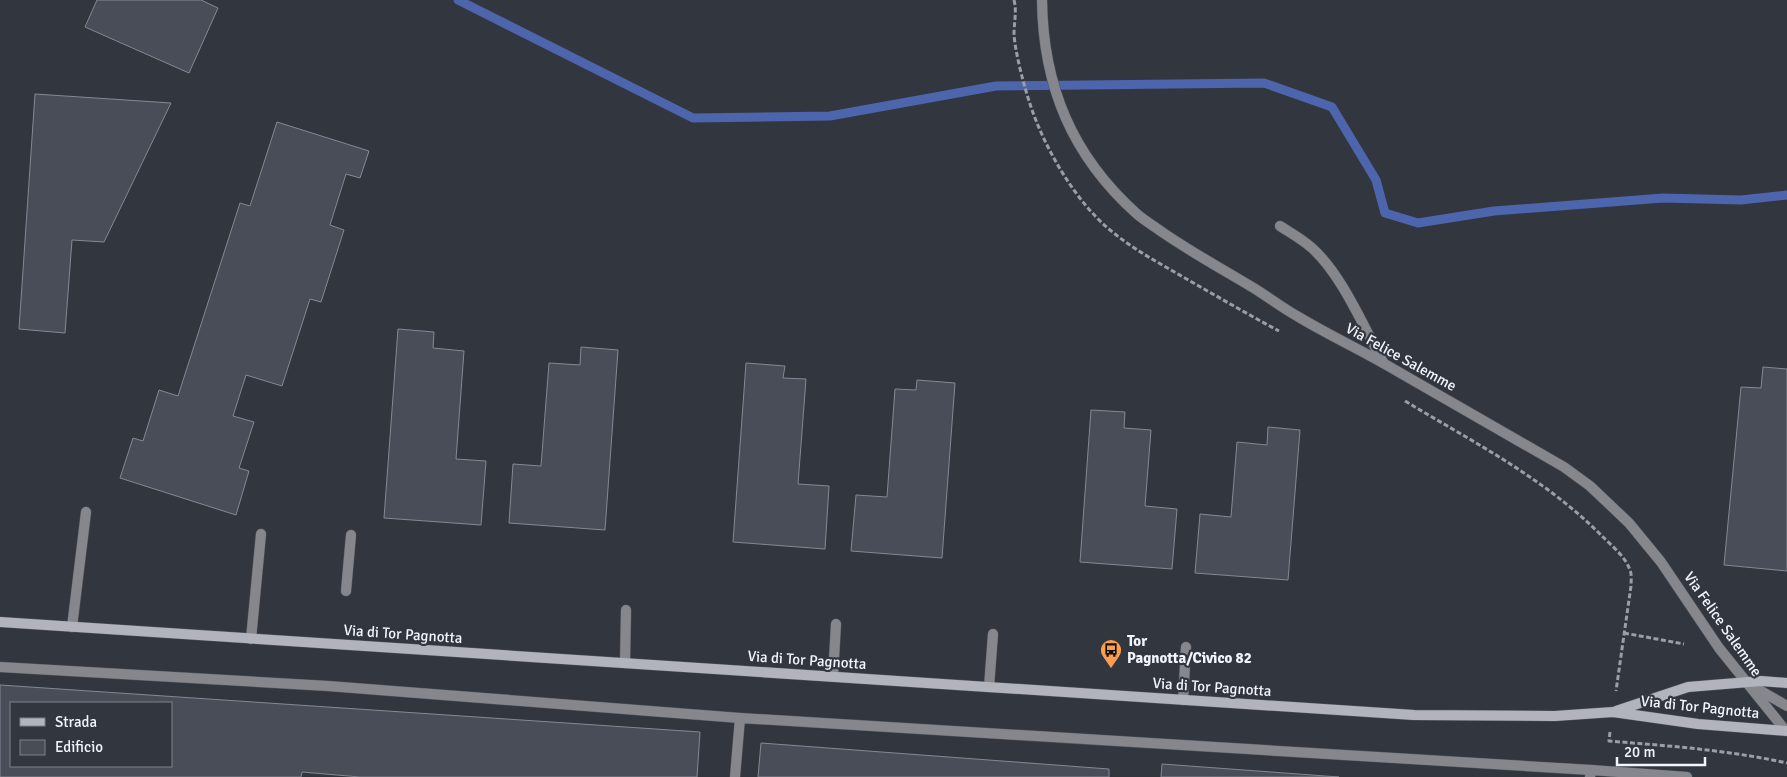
<svg xmlns="http://www.w3.org/2000/svg" width="1787" height="777" font-family="Signika,sans-serif">
  <rect width="100%" height="100%" fill="#32363f"/>
  <g fill="none" stroke-linecap="round" stroke-linejoin="round">
    <path stroke="#4d65ac" stroke-width="9" d="M458 0 693 118 830 116 996 86 1264 83 1332 107 1376 180 1385 213 1418 223 1494 211 1663 198 1741 200 1787 195"/>
  </g>
  <g fill="#494d57" stroke="#848993" fill-rule="evenodd">
    <path d="M97 0H201L218 8 189 73 85 27Z"/>
    <path d="M35 94 171 103 104 242 72 240 65 333 19 329Z"/>
    <path d="M277 122 369 151 360 178 346 174 330 225 344 230 321 302 310 299 282 386 246 375 233 416 254 422 239 468 249 471 236 515 120 478 133 438 143 441 159 390 178 396 240 203 250 206Z"/>
    <path d="M398 329 434 332 433 348 464 351 456 459 486 461 481 525 384 518Z"/>
    <path d="M581 347 618 350 605 530 509 523 513 464 541 466 549 363 580 365Z"/>
    <path d="M746 363 785 366 783 378 806 379 798 484 829 486 825 549 733 542Z"/>
    <path d="M1763 367 1787 369V571L1724 565 1741 387 1761 388Z"/>
    <path d="M917 380 955 383 942 558 851 551 856 495 887 497 895 389 916 390Z"/>
    <path d="M1091 410 1125 412 1124 428 1151 430 1145 506 1177 509 1172 569 1080 562Z"/>
    <path d="M1268 427 1300 430 1288 580 1195 573 1200 514 1231 517 1237 442 1267 445Z"/>
    <path d="M0 685 700 732 697 777H360L302 772 301 777H0ZM11 703H171V766H11Z"/>
    <path d="M761 743 1109 769V777H758Z"/>
    <path d="M1162 764 1339 777H1161Z"/>
  </g>
  <g fill="none" stroke-linecap="round" stroke-linejoin="round">
    <g stroke="#51555d" stroke-width="11">
      <g id="lane">
        <path d="M1042 0C1043 86 1072 156 1137 214 1145 221 1154 226 1162 232 1191 252 1222 269 1252 287 1267 296 1281 307 1297 316 1325 333 1355 347 1383 363"/>
        <path d="M1280 226C1291 233 1302 239 1312 248 1342 275 1363 326 1383 362"/>
        <path d="M346 591 351 535"/>
        <path d="M72 627 86 512"/>
        <path d="M251 639 261 534"/>
        <path d="M625 663 626 610"/>
        <path d="M833 676 836 624"/>
        <path d="M1749 684 1787 706"/>
        <path d="M989 687 993 634"/>
        <path d="M1183 700 1186 647"/>
        <path d="M1590 777 1591 770 1687 777"/>
      </g>
    </g>
    <g stroke="#51555d" stroke-width="11">
      <g id="street">
        <path d="M1383 363 1564 467 1590 486 1629 523 1661 562 1719 648 1785 730"/>
        <path d="M0 667 328 686 740 718"/>
        <path d="M735 777 740 718 1591 770"/>
      </g>
    </g>
    <g stroke="#51555d" stroke-width="11">
      <g id="secondary">
        <path d="M0 622 1414 715 1555 716 1613 712 1698 724 1787 731"/>
        <path d="M1616 711 1688 687 1761 681 1787 683"/>
      </g>
    </g>
    <g stroke="#9b9ea5" stroke-width="3" stroke-dasharray="5 2.5" stroke-linecap="butt">
      <path d="M1014 0C1017 12 1014 22 1014 34 1015 52 1024 86 1030 104 1044 147 1075 201 1110 230 1135 251 1163 265 1190 281 1220 298 1249 315 1279 331"/>
      <path d="M1405 401C1473 442 1544 478 1601 535 1611 545 1625 556 1630 570 1632 575 1631 581 1631 586L1616 691"/>
      <path d="M1624 633 1684 644"/>
      <path d="M1610 732 1609 741C1669 746 1728 750 1787 763"/>
    </g>
    <use href="#lane" stroke="#85878c" stroke-width="10"/>
    <use href="#street" stroke="#85878c" stroke-width="10"/>
    <use href="#secondary" stroke="#b1b4bc" stroke-width="10"/>
  </g>
  <defs>
    <g id="bus-pin" transform="scale(1.125)"><path d="M0 17L-7.5 6A9.5 9.5 0 1 1 7.5 6Z" fill="#fb9e51" stroke="#32363f"/><path d="M-5-6H5V4H4V6H2V4H-2V6H-4V4H-5ZM-3.5-4V0h7V-4ZM-3.5 1.2v1.5H-2V1.2ZM2 1.2v1.5H3.5V1.2Z" fill="#111"/></g>
  </defs>
  <g fill-rule="evenodd">
    <use href="#bus-pin" x="1111" y="650"/>
  </g>
  <g text-anchor="middle" dominant-baseline="central" stroke-width="4.5" stroke-linejoin="round" paint-order="stroke">
    <g font-size="15" fill="#f2f5fb" stroke="#32363f">
      <text transform="translate(1401 357) rotate(29)">Via Felice Salemme</text>
      <text transform="translate(1723 624) rotate(55)">Via Felice Salemme</text>
      <text transform="translate(403 634) rotate(4)">Via di Tor Pagnotta</text>
      <text transform="translate(807 660) rotate(4)">Via di Tor Pagnotta</text>
      <text transform="translate(1212 687) rotate(4)">Via di Tor Pagnotta</text>
      <text transform="translate(1700 707) rotate(6)">Via di Tor Pagnotta</text>
    </g>
    <g font-size="15" font-weight="bold" fill="#f2f5fb" stroke="#32363f" text-anchor="start">
      <text x="1127" y="641">Tor<tspan x="1127" dy="17">Pagnotta/Civico 82</tspan></text>
    </g>
  </g>
  <rect x="10" y="702" width="162" height="65" fill="#32363f" stroke="#7f828a"/>
  <rect x="20" y="718" width="25" height="8" fill="#b1b4bc" stroke="#7f828a"/>
  <text x="55" y="727" font-size="15" fill="#f2f5fb">Strada</text>
  <rect x="20" y="740" width="25" height="15" fill="#494d57" stroke="#7f828a"/>
  <text x="55" y="752" font-size="15" fill="#f2f5fb">Edificio</text>
  <path d="M1617 757v8h88v-8" fill="none" stroke="#f2f5fb" stroke-width="2.5"/>
  <text x="1624" y="757" font-size="15" fill="#f2f5fb" stroke="#32363f" stroke-width="4" paint-order="stroke">20 m</text>
</svg>
